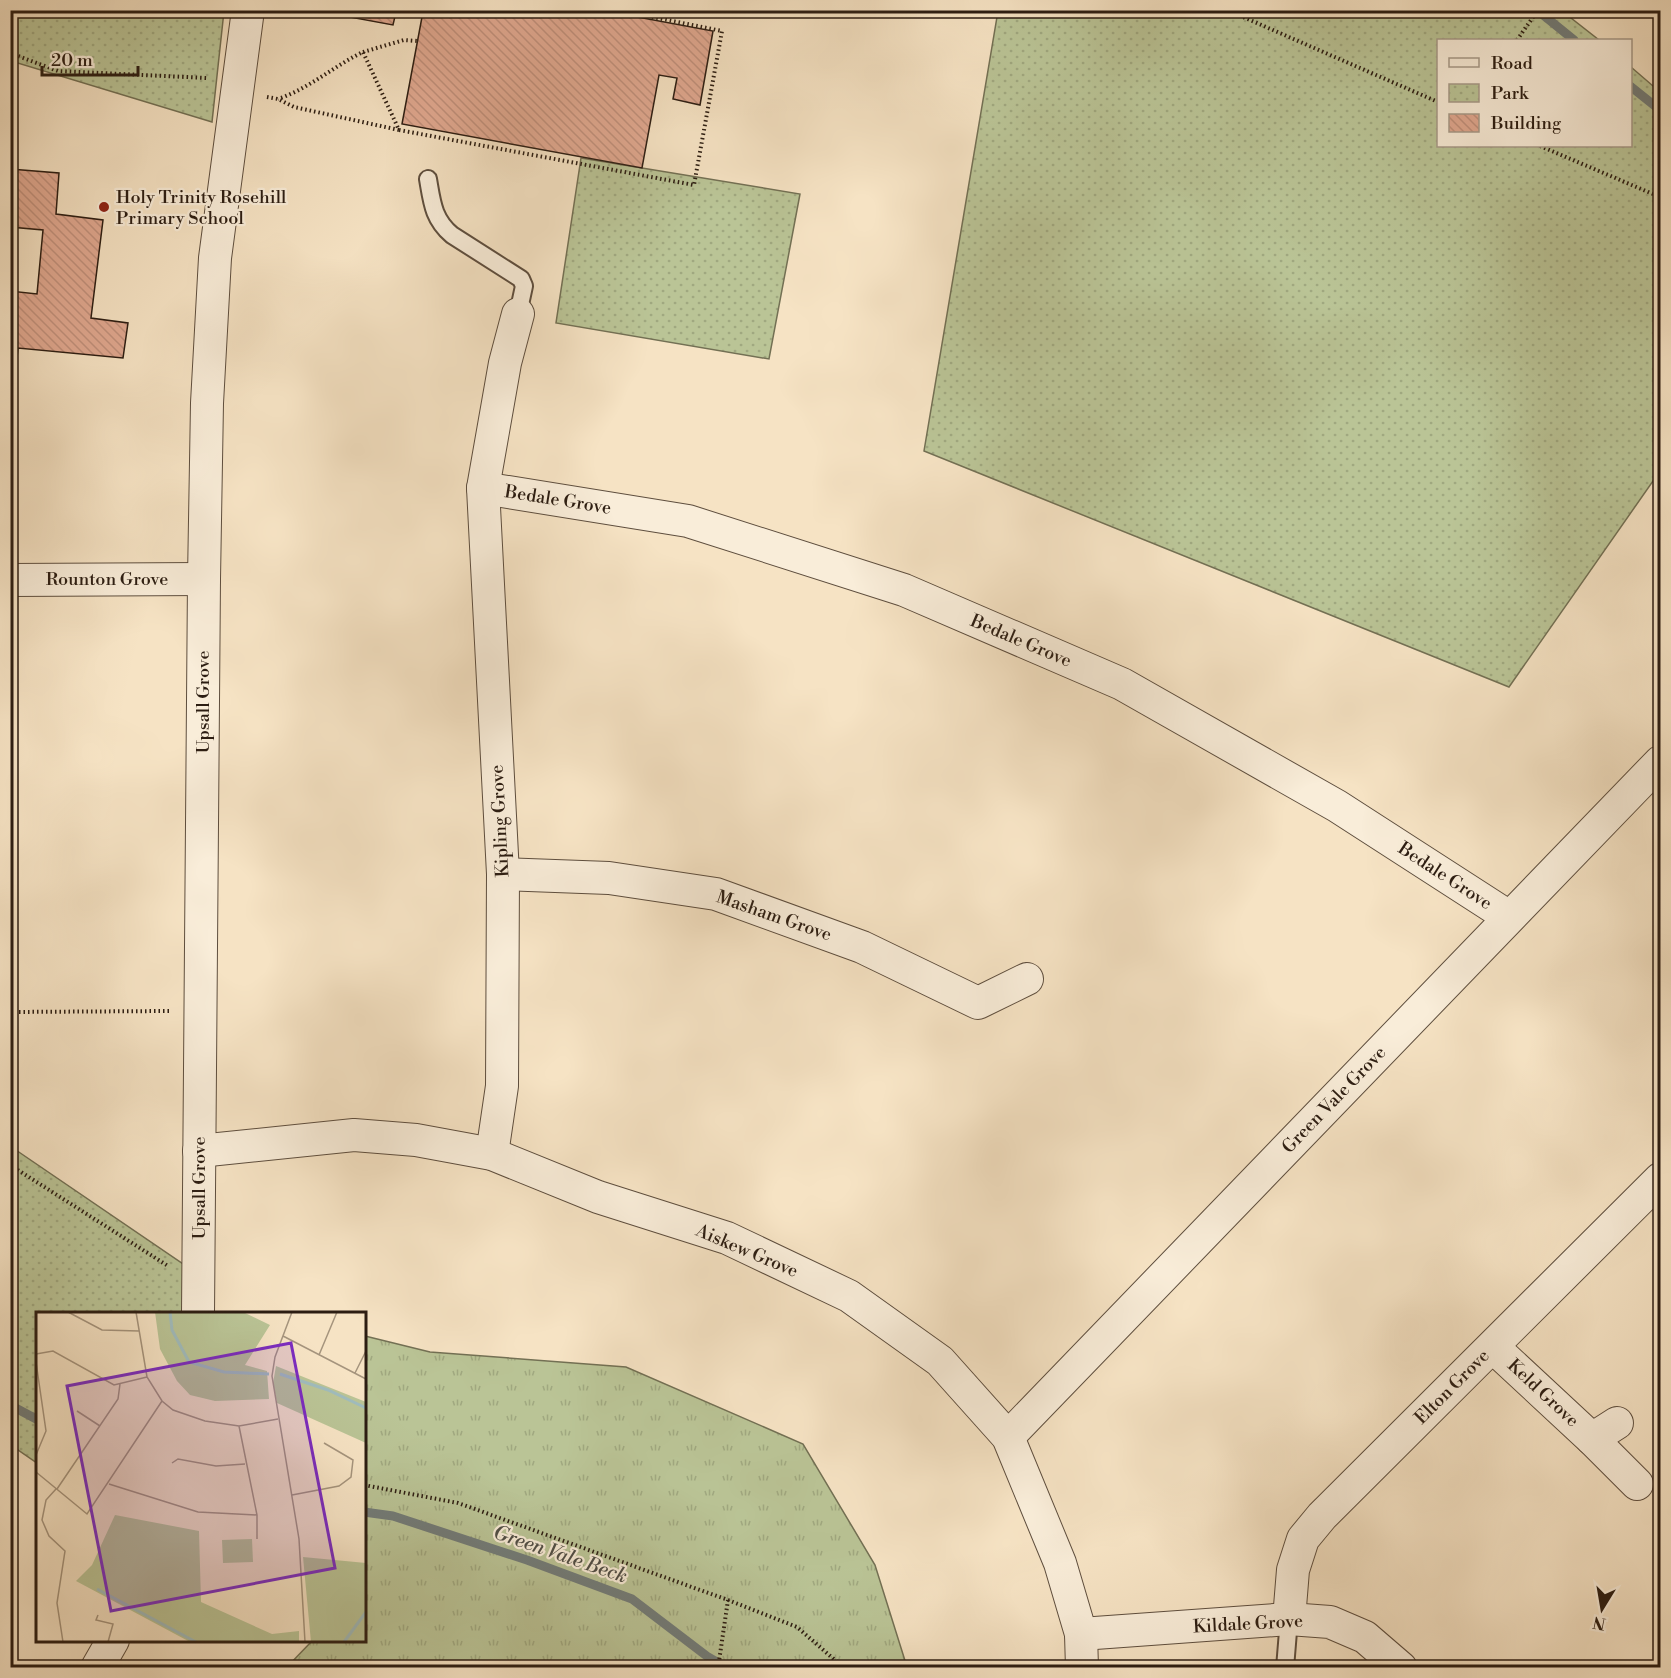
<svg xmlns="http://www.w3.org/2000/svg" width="1671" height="1678" font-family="'Libre Bodoni',serif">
  <defs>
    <pattern id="grass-tufts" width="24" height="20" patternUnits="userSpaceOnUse" patternTransform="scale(1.5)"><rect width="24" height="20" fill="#bac496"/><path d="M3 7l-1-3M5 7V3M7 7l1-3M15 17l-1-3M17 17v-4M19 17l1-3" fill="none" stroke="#a0a880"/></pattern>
    <pattern id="park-dots" width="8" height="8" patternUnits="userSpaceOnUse" patternTransform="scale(1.5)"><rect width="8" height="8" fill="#bac496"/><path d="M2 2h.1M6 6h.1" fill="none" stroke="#a0a880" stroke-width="1.8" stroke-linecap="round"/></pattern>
    <pattern id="building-back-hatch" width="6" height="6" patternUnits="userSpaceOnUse" patternTransform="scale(1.5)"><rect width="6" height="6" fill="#e0a890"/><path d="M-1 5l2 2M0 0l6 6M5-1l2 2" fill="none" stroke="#c0907b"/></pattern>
  </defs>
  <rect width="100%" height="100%" fill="#f6e3c4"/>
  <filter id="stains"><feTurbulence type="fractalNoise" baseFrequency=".00333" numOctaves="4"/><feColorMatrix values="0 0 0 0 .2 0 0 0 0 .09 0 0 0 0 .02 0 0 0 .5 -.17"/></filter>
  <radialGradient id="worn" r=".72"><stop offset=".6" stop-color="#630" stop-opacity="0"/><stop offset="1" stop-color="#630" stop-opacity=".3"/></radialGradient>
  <path fill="url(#grass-tufts)" stroke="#737054" stroke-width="1.5" d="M365 1336 430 1352 626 1367 803 1444 875 1565 907 1667H287L312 1641 364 1640Z"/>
  <g fill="url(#park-dots)" stroke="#737054" stroke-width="1.5">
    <path d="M10 11H224L212 122 11 61Z"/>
    <path d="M998 11H1562L1599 40H1438V146H1630L1631 67 1660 92V471L1509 687 924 451Z"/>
    <path d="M581 158 800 194 769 359 556 323Z"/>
    <path d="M10 1146 183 1264V1313L38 1314 37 1463 11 1445Z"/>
  </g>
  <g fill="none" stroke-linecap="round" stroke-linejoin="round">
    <g stroke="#727c79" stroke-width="9">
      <path d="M1537 10 1574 40"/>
      <path d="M1630 86 1660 110"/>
      <path d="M10 1405 38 1420"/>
      <path d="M364 1512 393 1516 527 1560 632 1599 708 1657 727 1668"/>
    </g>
  </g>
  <g fill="url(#building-back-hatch)" stroke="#2c1d12" stroke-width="1.5">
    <path d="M315 10H345L344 16Z"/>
    <path d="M345 10H600L713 31 700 105 673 99 677 78 659 75 642 168 402 124 422 17 396 12 393 25 344 16Z"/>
    <path d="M10 169 59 173 56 214 103 220 91 318 128 323 123 358 18 348 14 387 10 386V291L37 294 43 230 10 227Z"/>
  </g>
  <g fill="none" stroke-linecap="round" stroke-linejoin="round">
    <g stroke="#5e4e3e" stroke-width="20">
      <g id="lane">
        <path d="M428 179C432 202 433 219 452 235L521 279 524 286 518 314"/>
        <path d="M1285 1668 1289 1619"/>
      </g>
    </g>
    <g stroke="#5e4e3e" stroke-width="34">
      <g id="street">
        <path d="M483 488 688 521 904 590 1122 684 1337 806 1509 917"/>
        <path d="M10 580 204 579"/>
        <path d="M503 874 609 878 716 894 862 947 978 1003 1027 979"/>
        <path d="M199 1151 354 1135 416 1140 492 1154 598 1197 727 1238 849 1296 940 1361 1008 1437 1060 1563 1081 1634 1082 1668"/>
        <path d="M492 1154 502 1086 503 874 483 488 505 363 518 314"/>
        <path d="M198 1314 204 579 207 403 215 258 248 10"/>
        <path d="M1493 1347 1592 1439 1637 1484"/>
        <path d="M1008 1437 1660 762"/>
        <path d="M1592 1439 1617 1423"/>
        <path d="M1289 1619 1293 1570 1303 1539 1322 1516 1660 1179"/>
        <path d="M1081 1634 1289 1619 1330 1622 1365 1637 1401 1668"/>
        <path d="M97 1668 113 1640"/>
      </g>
    </g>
    <g stroke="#2c1d12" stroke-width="4" stroke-dasharray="1.5 3" stroke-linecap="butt">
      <path d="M1227 10 1438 102"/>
      <path d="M1517 40 1538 10"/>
      <path d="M363 52 404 40 417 41"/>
      <path d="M10 53 58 71 207 78"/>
      <path d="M267 97 278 99 294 107 399 130 363 52C334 66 310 88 278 99"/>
      <path d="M399 130 694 185 722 31 618 10"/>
      <path d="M1540 146 1660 197"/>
      <path d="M10 1012 169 1011"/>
      <path d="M10 1165 168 1266"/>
      <path d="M364 1485 458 1503 728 1600 797 1627 844 1668"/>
      <path d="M718 1668 728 1600"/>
    </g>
    <use href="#lane" stroke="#f9edd9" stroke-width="16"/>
    <use href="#street" stroke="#f9edd9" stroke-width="32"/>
  </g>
  <circle fill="#8f2418" stroke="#f9edd9" stroke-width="2" cx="104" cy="207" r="6"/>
  <g text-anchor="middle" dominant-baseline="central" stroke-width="4.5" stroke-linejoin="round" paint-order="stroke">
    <g font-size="18" fill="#2c1d12" stroke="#f9edd9" text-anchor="start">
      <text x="116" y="197">Holy Trinity Rosehill<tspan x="116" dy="21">Primary School</tspan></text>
    </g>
    <g font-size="18" fill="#2c1d12" stroke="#f9edd9">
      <text transform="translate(558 500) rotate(9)">Bedale Grove</text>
      <text x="107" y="579">Rounton Grove</text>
      <text transform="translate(1021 641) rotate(23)">Bedale Grove</text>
      <text transform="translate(203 702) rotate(-90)">Upsall Grove</text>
      <text transform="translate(500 821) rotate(-93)">Kipling Grove</text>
      <text transform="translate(1445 876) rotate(33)">Bedale Grove</text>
      <text transform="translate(774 916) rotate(19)">Masham Grove</text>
      <text transform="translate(1334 1100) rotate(-46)">Green Vale Grove</text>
      <text transform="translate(199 1188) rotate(-90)">Upsall Grove</text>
      <text transform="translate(747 1251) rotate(23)">Aiskew Grove</text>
      <text transform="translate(1452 1387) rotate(-45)">Elton Grove</text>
      <text transform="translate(1543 1393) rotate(43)">Keld Grove</text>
      <text transform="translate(1248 1624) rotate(-3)">Kildale Grove</text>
    </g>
    <g font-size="20" font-style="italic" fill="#4f4d45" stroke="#f9edd9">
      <text transform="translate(560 1555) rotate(19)">Green Vale Beck</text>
    </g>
  </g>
  <g transform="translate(36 1312)">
    <rect width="330" height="330" fill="#f6e3c4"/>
    <path d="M119 0H207L234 13 209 53 231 59 233 87 179 89 154 83 141 69 124 37Z" fill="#bac496"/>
    <path d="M124 0H133L143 36 140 41 131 37Z" fill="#bac496"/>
    <path d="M240 54 330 90V131L241 91 237 71ZM79 203 163 219 165 290 236 322 263 319V330H154L40 269 56 253ZM216 227 217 250 187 251 186 228ZM267 245 330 251V330H275Z" fill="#bac496"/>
    <path fill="none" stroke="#a0bcbd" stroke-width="3" d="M134 0 136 18 153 50 188 60 233 62M244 62 292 78 330 96M61 277 160 330M308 330 330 300"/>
    <path fill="none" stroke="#a5947d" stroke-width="1.5" d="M32 0 66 18 103 19M100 0 111 65 126 89 137 98 169 109 203 114 242 107M256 0 239 45 236 64 263 227 269 330M247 24 330 67M0 42 17 39 78 73 111 65M283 43 301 0M0 50 10 119 0 143M319 61 330 39M41 99 64 114M203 114 221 203V227M136 151 142 147 180 154 209 152M0 160 51 202 126 89M73 172 162 200 221 203M20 177 10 188 6 208 13 224 29 239 21 291 27 330M21 177 82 87 84 72M256 183 303 174 315 165 317 148 288 131M62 303 60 308 77 312 72 330"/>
    <path fill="#7b2cbf" fill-opacity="0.15" stroke="#7b2cbf" stroke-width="3" d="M255 31 299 256 75 299 31 74Z"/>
    <rect width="330" height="330" fill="none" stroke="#2c1d12" stroke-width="3"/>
  </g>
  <rect width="1671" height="1678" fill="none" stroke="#f6e3c4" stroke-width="36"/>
  <rect x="12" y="12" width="1647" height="1654" fill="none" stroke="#2c1d12" stroke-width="3"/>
  <rect x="18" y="18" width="1635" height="1642" fill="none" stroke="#2c1d12" stroke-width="1.5"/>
  <rect x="1437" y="39" width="195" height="108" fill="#f9edd9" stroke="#a79a89" stroke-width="1.5"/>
  <rect x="1449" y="58" width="30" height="9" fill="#f9edd9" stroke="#a79a89" stroke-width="1.5"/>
  <text x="1491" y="69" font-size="18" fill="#2c1d12">Road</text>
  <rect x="1449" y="84" width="30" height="18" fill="url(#park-dots)" stroke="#a79a89" stroke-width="1.5"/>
  <text x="1491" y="99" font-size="18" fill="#2c1d12">Park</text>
  <rect x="1449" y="114" width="30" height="18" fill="url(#building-back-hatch)" stroke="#a79a89" stroke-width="1.5"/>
  <text x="1491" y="129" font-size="18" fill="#2c1d12">Building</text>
  <g transform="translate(1602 1609) rotate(191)" stroke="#f9edd9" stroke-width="4.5" paint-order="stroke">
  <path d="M0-4.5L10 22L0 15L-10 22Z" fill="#2c1d12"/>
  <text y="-9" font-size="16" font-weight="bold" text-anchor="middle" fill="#2c1d12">N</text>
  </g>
  <path d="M42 66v9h96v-9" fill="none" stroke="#2c1d12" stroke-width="3"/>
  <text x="51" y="66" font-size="18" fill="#2c1d12" stroke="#f9edd9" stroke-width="4.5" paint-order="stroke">20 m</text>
  <rect width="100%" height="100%" filter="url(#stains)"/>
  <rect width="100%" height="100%" fill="url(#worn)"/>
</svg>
